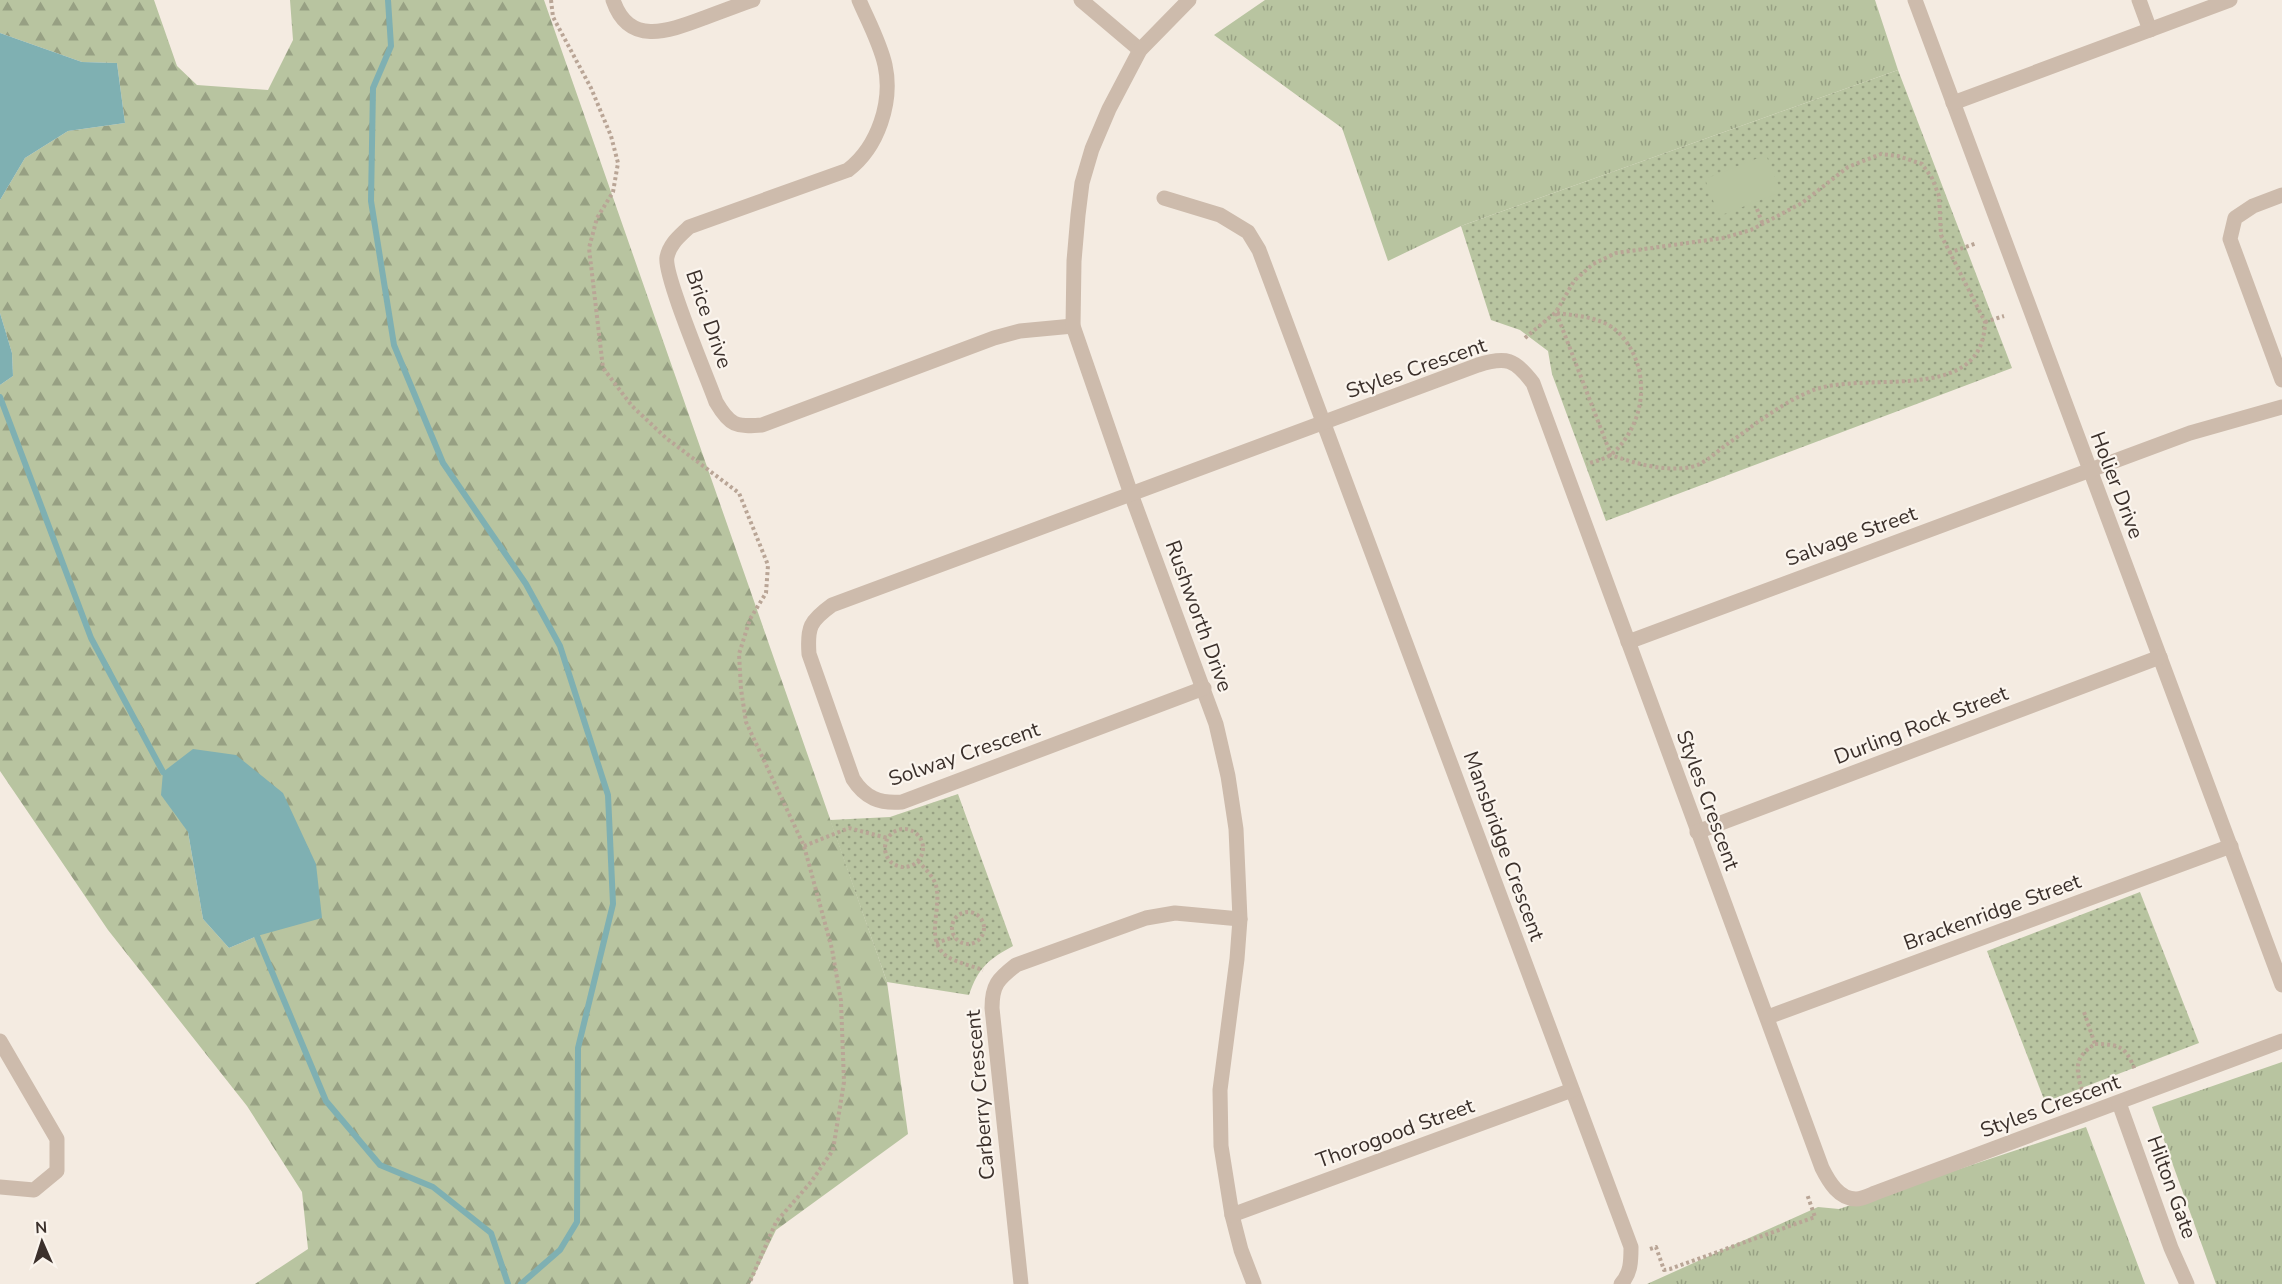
<svg xmlns="http://www.w3.org/2000/svg" width="2282" height="1284" font-family="'Nunito Sans',sans-serif">
  <defs>
    <pattern id="grass-tufts" width="24" height="20" patternUnits="userSpaceOnUse" patternTransform="scale(1.5)"><rect width="24" height="20" fill="#b8c4a0"/><path d="M3 7l-1-3M5 7V3M7 7l1-3M15 17l-1-3M17 17v-4M19 17l1-3" fill="none" stroke="#97a083"/></pattern>
    <pattern id="forest-firs" width="22" height="20" patternUnits="userSpaceOnUse" patternTransform="scale(1.5)"><rect width="22" height="20" fill="#b8c4a0"/><path d="M5 1l3.5 6h-7zM16 11l3.5 6h-7z" fill="#97a083"/></pattern>
    <pattern id="park-dots" width="8" height="8" patternUnits="userSpaceOnUse" patternTransform="scale(1.5)"><rect width="8" height="8" fill="#b8c4a0"/><path d="M2 2h.1M6 6h.1" fill="none" stroke="#97a083" stroke-width="1.8" stroke-linecap="round"/></pattern>
  </defs>
  <rect width="100%" height="100%" fill="#f4ebe1"/>
  <g fill="url(#grass-tufts)">
    <path d="M1265 0H1875L1898 70 1461 226 1388 261 1342 128 1214 35Z"/>
    <path d="M2282 1062V1284H2216L2152 1107Z"/>
    <path d="M2086 1127 2145 1284H1647L1818 1207 1839 1209Z"/>
  </g>
  <path fill="url(#forest-firs)" fill-rule="evenodd" d="M0 0H154L177 66 197 85 268 90 293 40 290 0H544L887 982 908 1134 776 1230 750 1284H255L308 1249 302 1192 247 1106 108 930 0 771V385L13 376 12 353 0 313V200L25 158 68 131 125 123 117 63 82 62 0 33ZM188 832 257 936 229 948 203 919Z"/>
  <g fill="url(#park-dots)">
    <path d="M1898 70 2012 368 1606 521 1552 374 1548 351 1520 330 1491 320 1461 226Z"/>
    <path d="M958 794 1013 946C989 959 978 968 969 995L887 982 830 820 890 817Z"/>
    <path d="M2140 892 2199 1043 2045 1102 1987 951Z"/>
  </g>
  <path fill="#b8c4a0" d="M1766 155 1781 192 1719 216 1705 179Z"/>
  <g fill="#7fb0b2">
    <path d="M0 33 82 62 117 63 125 123 68 131 25 158 0 200Z"/>
    <path d="M0 313 12 353 13 376 0 385Z"/>
    <path d="M193 749 236 755 283 793 316 864 322 918 257 936 229 948 203 919 188 832 161 795 163 772Z"/>
  </g>
  <g fill="none" stroke-linecap="round" stroke-linejoin="round">
    <g stroke="#7fb0b2" stroke-width="6">
      <path d="M388 0 391 46 373 88 371 201 394 345 443 463 526 584 560 646 608 795 613 904 578 1048 577 1222 560 1250 521 1284"/>
      <path d="M0 397 91 638 163 772"/>
      <path d="M257 936 326 1101 380 1165 433 1187 491 1233 508 1284"/>
    </g>
    <g stroke="#b9a596" stroke-width="4" stroke-dasharray="3 3" stroke-linecap="butt">
      <path d="M551 0 553 17 591 88 611 136 618 163 613 192 597 218 589 248 603 368 632 406 666 438 739 493 768 565 766 593 750 619 739 654 741 689 746 722 804 846 832 949 841 1001 844 1082 833 1150 811 1182 776 1222 749 1284"/>
      <path d="M1757 209 1763 225"/>
      <path d="M1949 253 1977 243"/>
      <path d="M1557 313C1578 316 1602 317 1618 332 1652 366 1647 422 1613 453 1607 459 1595 461 1587 464"/>
      <path d="M1985 322 2004 316"/>
      <path d="M1525 338 1556 312 1574 281 1593 264 1616 253 1723 238 1751 230 1802 203 1848 167 1881 154 1898 156 1922 164 1932 178 1939 196 1941 235 1985 322C1983 407 1864 369 1811 391 1780 404 1753 426 1726 445 1718 451 1709 459 1700 464 1675 475 1636 464 1611 455L1556 312"/>
      <circle cx="904" cy="848" r="19"/>
      <path d="M804 846 849 828 887 838"/>
      <path d="M918 861C926 870 936 878 937 891 940 913 925 942 948 957 958 963 972 966 983 970"/>
      <circle cx="968" cy="928" r="16"/>
      <path d="M936 943 954 937"/>
      <path d="M2095 1044C2120 1044 2126 1047 2135 1070"/>
      <path d="M2082 1090C2075 1067 2075 1057 2095 1044L2084 1012"/>
      <path d="M1650 1249 1656 1247 1664 1270 1670 1269 1815 1217 1807 1194"/>
    </g>
    <g stroke="#cdbbac" stroke-width="15">
      <path d="M613 0C629 47 669 31 704 18 720 12 736 6 753 0"/>
      <path d="M859 0C868 21 880 43 885 65 893 102 878 147 848 170L689 227C680 236 670 243 667 257 663 274 708 379 716 402 730 426 736 427 762 425L994 338 1020 331 1073 326"/>
      <path d="M1081 0 1140 50"/>
      <path d="M1189 0 1140 50 1109 109 1092 149 1082 183 1078 215 1074 261 1073 326 1131 494 1216 724 1228 776 1236 829 1240 919 1237 959 1220 1090 1221 1146 1232 1215 1241 1250 1254 1284"/>
      <path d="M1915 0 2282 985"/>
      <path d="M2139 0 2150 30"/>
      <path d="M1953 103 2230 0"/>
      <path d="M2282 195 2253 206 2235 218 2230 239 2282 380"/>
      <path d="M1164 198 1220 215 1248 232 1259 250 1631 1247C1631 1261 1631 1273 1621 1284"/>
      <path d="M1628 642 2190 433 2282 407"/>
      <path d="M1204 688 902 802C880 804 865 798 853 779L809 654C807 627 810 621 832 605L1478 365C1506 356 1515 359 1533 383L1822 1168C1829 1182 1839 1199 1856 1199 1862 1199 1870 1195 1875 1193L2282 1041"/>
      <path d="M1697 832 2160 657"/>
      <path d="M1768 1017 2231 846"/>
      <path d="M0 1041 57 1139V1171L34 1190 0 1187"/>
      <path d="M2119 1103 2171 1248 2187 1284"/>
      <path d="M1232 1215 1572 1090"/>
      <path d="M1021 1284 992 1008C992 985 998 979 1016 965L1146 918 1175 913 1240 919"/>
    </g>
  </g>
  <g text-anchor="middle" dominant-baseline="central" stroke-width="4.5" stroke-linejoin="round" paint-order="stroke">
    <g font-size="21" fill="#3b302b" stroke="#fbf5ee">
      <text transform="translate(709 319) rotate(71)">Brice Drive</text>
      <text transform="translate(1416 368) rotate(-19)">Styles Crescent</text>
      <text transform="translate(2117 485) rotate(69)">Holier Drive</text>
      <text transform="translate(1851 536) rotate(-20)">Salvage Street</text>
      <text transform="translate(1199 616) rotate(70)">Rushworth Drive</text>
      <text transform="translate(1921 725) rotate(-21)">Durling Rock Street</text>
      <text transform="translate(964 754) rotate(-19)">Solway Crescent</text>
      <text transform="translate(1708 800) rotate(70)">Styles Crescent</text>
      <text transform="translate(1504 846) rotate(70)">Mansbridge Crescent</text>
      <text transform="translate(1992 912) rotate(-20)">Brackenridge Street</text>
      <text transform="translate(980 1095) rotate(-95)">Carberry Crescent</text>
      <text transform="translate(2050 1106) rotate(-20)">Styles Crescent</text>
      <text transform="translate(1395 1133) rotate(-20)">Thorogood Street</text>
      <text transform="translate(2172 1187) rotate(70)">Hilton Gate</text>
    </g>
  </g>
  <g transform="translate(42 1242) rotate(357)" stroke="#fbf5ee" stroke-width="4.5" paint-order="stroke">
  <path d="M0-4.5L10 22L0 15L-10 22Z" fill="#3b302b"/>
  <text y="-9" font-size="16" font-weight="bold" text-anchor="middle" fill="#3b302b">N</text>
  </g>
</svg>
